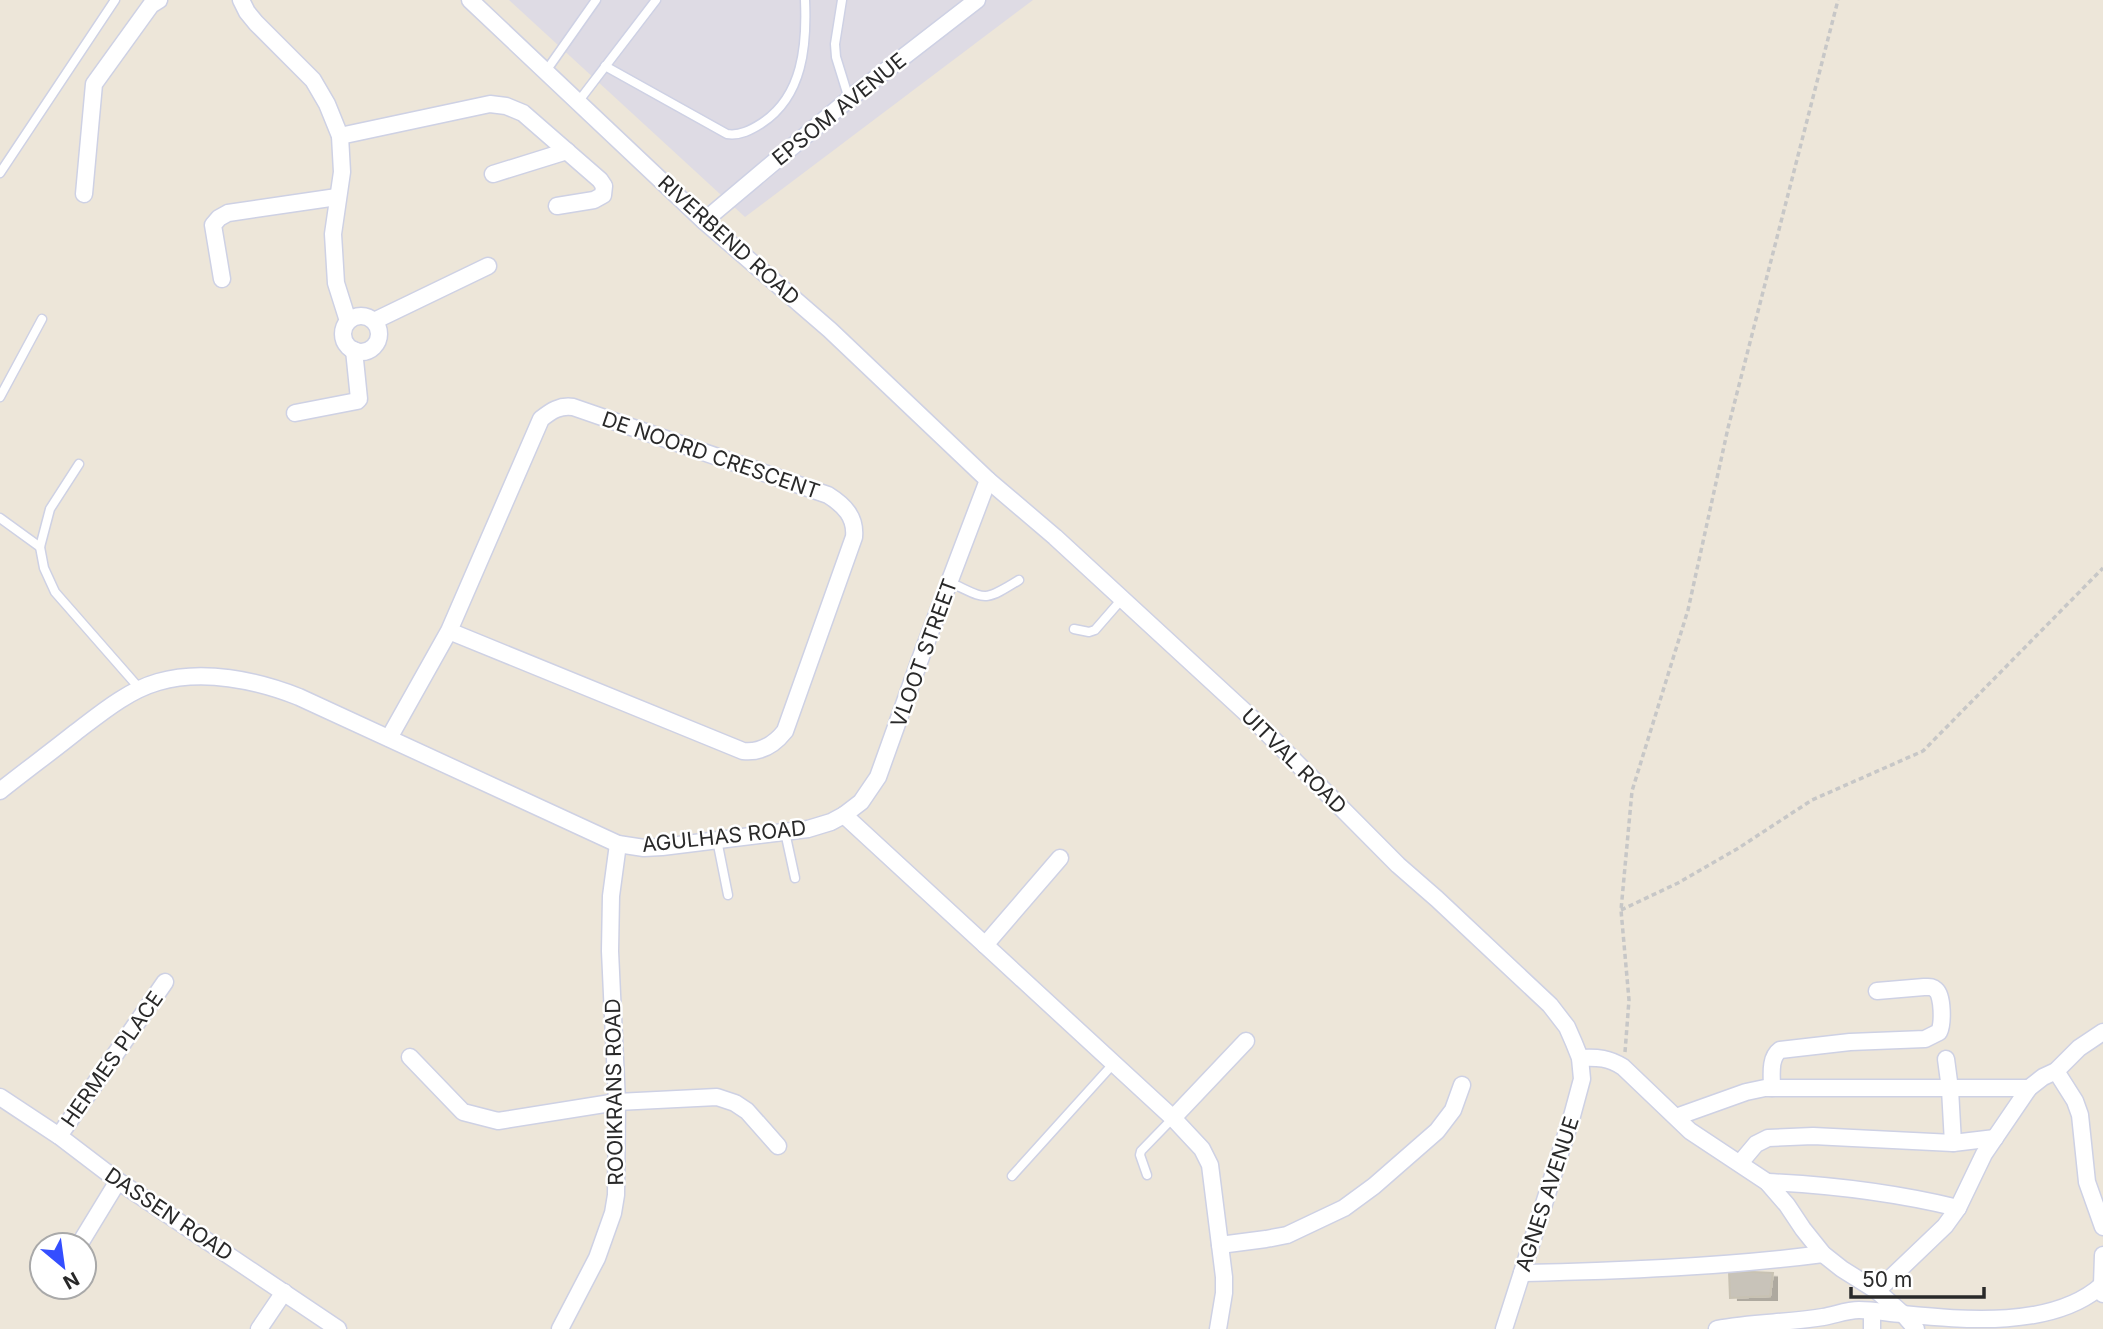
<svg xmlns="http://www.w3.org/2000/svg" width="2103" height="1329" font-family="Inter,sans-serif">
  <defs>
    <filter id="shadow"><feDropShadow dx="8" dy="4.5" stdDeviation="0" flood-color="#0004"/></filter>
  </defs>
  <rect width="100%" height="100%" fill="#ede6d9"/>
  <path fill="#dedbe4" d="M509 0H1033L745 217Z"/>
  <path fill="#c8c3b9" stroke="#c8c2b3" stroke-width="2" filter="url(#shadow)" d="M1729 1271 1773 1273 1770 1296 1730 1298Z"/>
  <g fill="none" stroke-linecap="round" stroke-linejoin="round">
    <g stroke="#ced1e4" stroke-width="11">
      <g id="lane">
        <path d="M842 0 835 44 836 57 849 99"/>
        <path d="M605 66 727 134C740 136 751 130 762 123 803 96 807 45 805 0"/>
        <path d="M546 71 596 0"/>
        <path d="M578 102 656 0"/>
        <path d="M0 173 115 0"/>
        <path d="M0 397 42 319"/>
        <path d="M79 464 50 509 40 547 44 568 55 592 140 689"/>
        <path d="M0 518 40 547"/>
        <path d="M949 582C987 599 982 603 1019 580"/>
        <path d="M1074 629 1089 632 1095 630 1122 599"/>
        <path d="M785 832 795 878"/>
        <path d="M717 840 728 895"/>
        <path d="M1147 1175 1140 1155 1141 1151 1173 1118"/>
        <path d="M1012 1176 1114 1063"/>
      </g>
    </g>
    <g stroke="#ced1e4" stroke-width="19">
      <g id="street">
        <path d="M241 0 247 12 256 23 313 80 327 104 340 136 342 172 333 234 336 283 348 321"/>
        <path d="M470 0 704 221 830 330 988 480 1055 537 1257 723 1398 865 1437 899 1550 1005 1567 1027 1574 1043 1580 1058 1582 1079 1572 1116 1504 1329"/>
        <path d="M340 136 490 104 506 106 523 113 600 180 604 186 603 195 594 200 557 206"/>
        <path d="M493 174 567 151"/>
        <path d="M84 194 94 84 151 5 159 0"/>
        <path d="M704 221 849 99 977 0"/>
        <path d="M222 279 213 225 219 218 228 213 337 197"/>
        <circle cx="361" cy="334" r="18"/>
        <path d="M374 321 488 266"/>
        <path d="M295 413 357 401 359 399 354 350"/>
        <path d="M389 738 449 631 541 419C551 411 560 405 573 407L828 495C844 505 856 517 854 537L785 731C774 745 761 753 743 751L449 631"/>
        <path d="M0 791C25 771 51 752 76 732 101 713 127 691 158 682 203 669 256 680 299 697L618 844 644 848 662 847 808 829 831 822 844 815 861 802 878 777 922 654 988 480"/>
        <path d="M844 815 1173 1118 1202 1149 1210 1165 1224 1277V1293L1218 1329"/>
        <path d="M985 945 1060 858"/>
        <path d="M410 1057 463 1112 498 1121 617 1102 717 1097 735 1103 747 1111 778 1146"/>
        <path d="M1580 1058C1598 1057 1609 1058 1623 1067L1690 1131 1767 1182 1787 1205 1803 1229 1823 1254 1842 1269 1877 1291 1903 1314 1916 1329"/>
        <path d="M1946 1059 1950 1089 1953 1143"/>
        <path d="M2056 1071 2075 1101 2080 1115 2087 1182 2103 1227"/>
        <path d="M1772 1088C1772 1076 1769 1058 1780 1050L1850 1042 1925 1039 1939 1032C1943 1024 1943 996 1936 990 1932 986 1929 987 1924 987L1877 991"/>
        <path d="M0 1097 59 1136 118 1181 338 1329"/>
        <path d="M1676 1117 1746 1092 1765 1088H2029"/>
        <path d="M1173 1118 1246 1041"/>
        <path d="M59 1136 165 982"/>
        <path d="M1740 1163 1756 1144 1768 1138 1813 1136 1953 1143 1995 1138"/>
        <path d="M1767 1182C1831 1185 1896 1193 1958 1208"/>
        <path d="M79 1245 118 1181"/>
        <path d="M1220 1245 1266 1239 1287 1235 1344 1208 1374 1186 1437 1131 1453 1110 1462 1085"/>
        <path d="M2103 1255 2102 1285 2103 1294"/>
        <path d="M1522 1273C1622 1271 1723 1267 1823 1254"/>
        <path d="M1877 1291 1945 1226 1958 1208 1984 1154 2029 1088 2043 1077 2056 1071 2079 1048 2103 1032"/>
        <path d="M1872 1311V1329"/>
        <path d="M259 1329 284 1292"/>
        <path d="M560 1329 597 1258 613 1213 616 1195 617 1102 610 951 611 896 618 844"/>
        <path d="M1717 1329C1752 1322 1788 1323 1823 1317 1835 1315 1847 1310 1859 1310 1874 1310 1888 1313 1902 1314 1963 1320 2053 1329 2102 1285"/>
      </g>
    </g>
    <g stroke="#c7c7c7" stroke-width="3.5" stroke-dasharray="5 3.5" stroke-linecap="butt">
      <path d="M1621 910 1678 883 1737 849 1812 800 1923 751 2103 568"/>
      <path d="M1625 1052 1629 1000 1621 910 1632 791 1688 610 1728 428 1838 0"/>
    </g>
    <use href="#lane" stroke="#fff" stroke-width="8"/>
    <use href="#street" stroke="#fff" stroke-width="16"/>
  </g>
  <g text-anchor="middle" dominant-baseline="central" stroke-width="5" stroke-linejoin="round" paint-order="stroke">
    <g font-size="21" fill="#292929" stroke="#fff">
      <text transform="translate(839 109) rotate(-39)">EPSOM AVENUE</text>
      <text transform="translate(729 240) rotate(42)">RIVERBEND ROAD</text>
      <text transform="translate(711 455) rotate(19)">DE NOORD CRESCENT</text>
      <text transform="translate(924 653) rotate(-70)">VLOOT STREET</text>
      <text transform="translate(1294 761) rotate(45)">UITVAL ROAD</text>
      <text transform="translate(724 836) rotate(-6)">AGULHAS ROAD</text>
      <text transform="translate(112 1059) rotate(-55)">HERMES PLACE</text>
      <text transform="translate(614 1092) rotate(-91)">ROOIKRANS ROAD</text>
      <text transform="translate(1547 1194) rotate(-72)">AGNES AVENUE</text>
      <text transform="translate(169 1214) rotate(34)">DASSEN ROAD</text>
    </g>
  </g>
  <g transform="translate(63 1266) rotate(151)"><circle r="33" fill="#ffffff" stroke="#a9a9a9" stroke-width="2"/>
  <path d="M0-5L12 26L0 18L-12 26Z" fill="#344eff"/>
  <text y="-10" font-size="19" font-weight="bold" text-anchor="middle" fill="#292929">N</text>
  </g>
  <path d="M1851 1287v10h133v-10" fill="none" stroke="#292929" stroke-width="3.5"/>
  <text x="1862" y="1287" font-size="21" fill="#292929" stroke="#ffffff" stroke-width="5" paint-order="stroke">50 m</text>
</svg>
